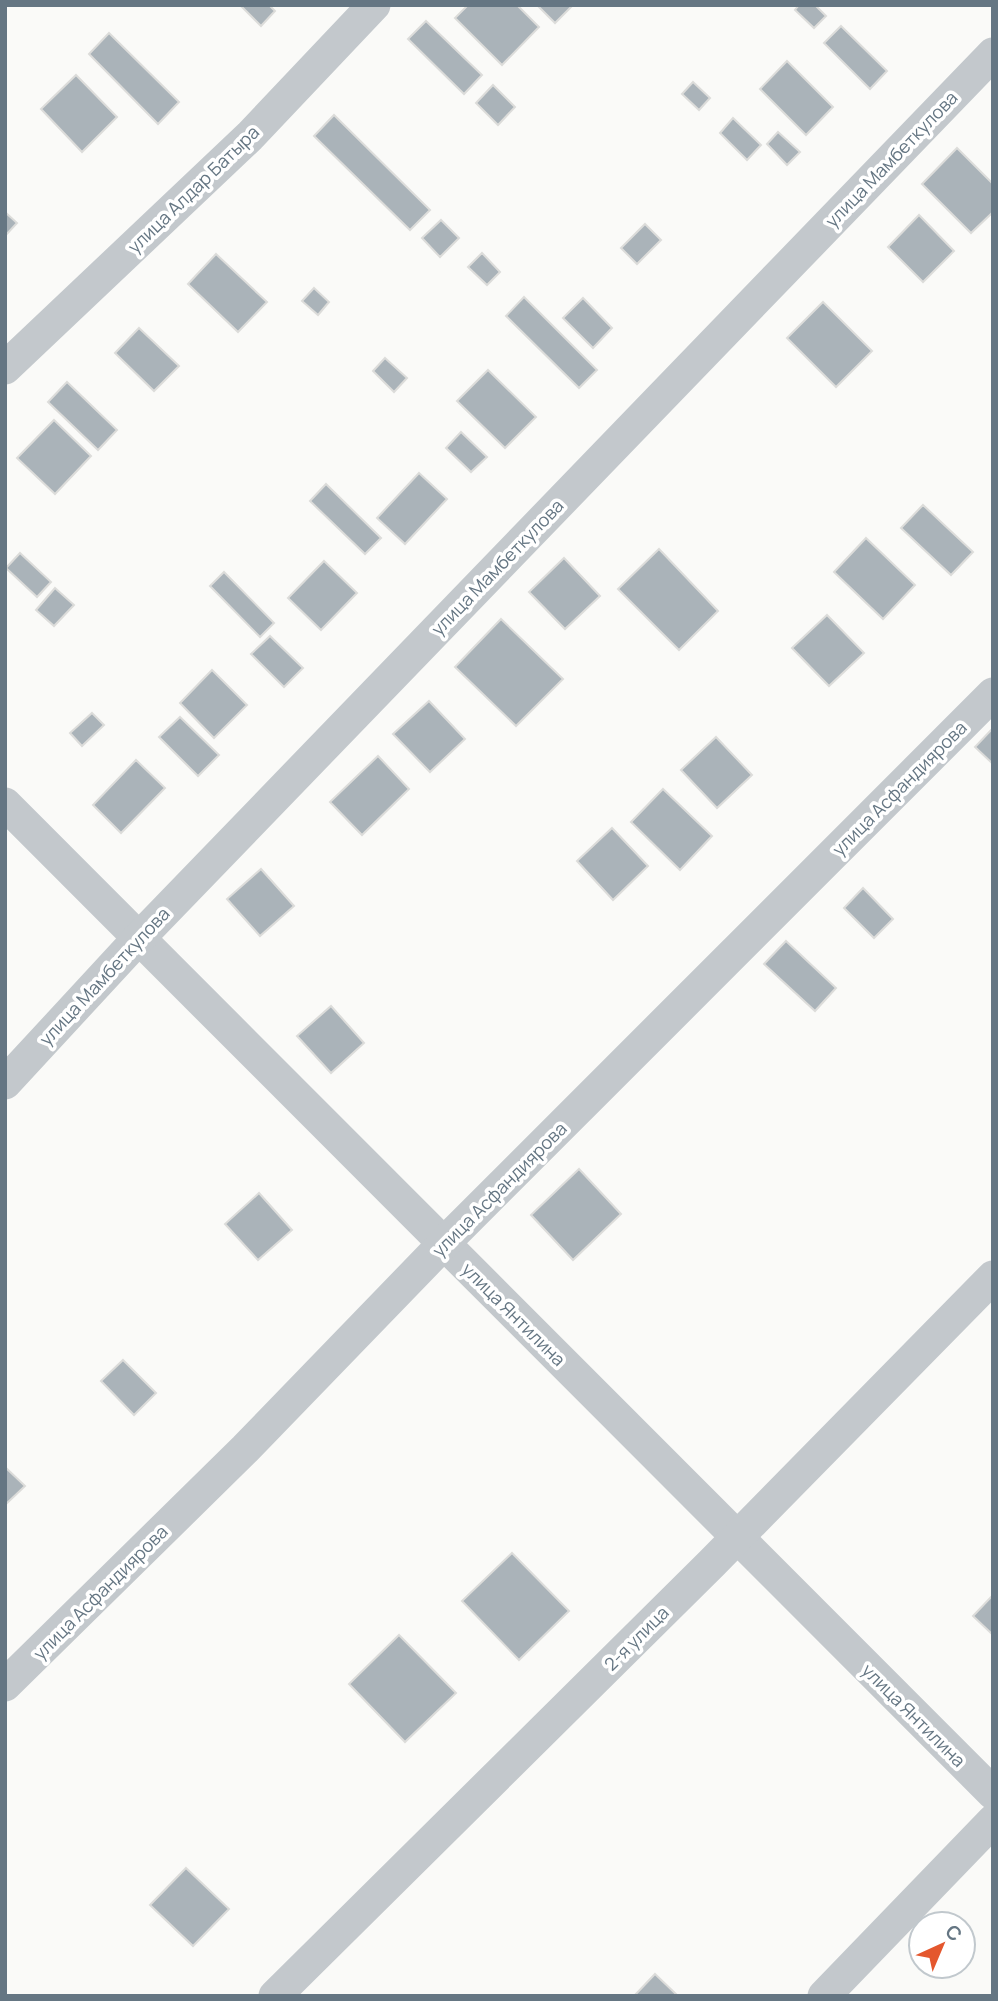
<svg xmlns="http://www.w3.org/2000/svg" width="998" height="2001" font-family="Manrope,sans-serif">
  <rect width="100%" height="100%" fill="#fafaf8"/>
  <g fill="#aab3b9" stroke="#dcdcda" stroke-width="2">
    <path d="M240 5H269L275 11 261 26Z"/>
    <path d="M468 5H517L539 27 502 65 455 18Z"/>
    <path d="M537 5H573L555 23Z"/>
    <path d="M799 5H815L826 16 814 28 795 10Z"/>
    <path d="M426 21 482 75 464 94 408 39Z"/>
    <path d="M841 26 887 71 870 89 824 43Z"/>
    <path d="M109 33 179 102 158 124 89 54Z"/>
    <path d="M787 61 833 107 806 135 760 89Z"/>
    <path d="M76 75 117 117 82 152 41 109Z"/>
    <path d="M693 82 710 98 699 110 682 94Z"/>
    <path d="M493 85 515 107 498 125 476 103Z"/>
    <path d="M334 115 430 210 410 230 314 136Z"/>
    <path d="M733 118 761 145 747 160 720 133Z"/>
    <path d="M778 132 800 152 787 165 767 144Z"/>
    <path d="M957 148 993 184V212L971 233 922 184Z"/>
    <path d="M5 212 17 223 5 236Z"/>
    <path d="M919 215 954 251 923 282 888 247Z"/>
    <path d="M441 220 459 238 440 257 422 238Z"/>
    <path d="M645 224 661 240 637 264 621 248Z"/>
    <path d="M482 253 500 272 487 285 468 267Z"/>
    <path d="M216 254 267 302 238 332 188 284Z"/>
    <path d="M314 288 329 302 318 315 302 301Z"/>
    <path d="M524 297 597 370 579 388 506 316Z"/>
    <path d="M583 298 612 328 593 348 563 318Z"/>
    <path d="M823 302 872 351 836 387 787 338Z"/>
    <path d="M139 328 179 366 154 391 115 353Z"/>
    <path d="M385 358 407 378 394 392 373 371Z"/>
    <path d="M488 370 536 417 505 448 457 401Z"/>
    <path d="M67 382 117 430 98 450 48 402Z"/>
    <path d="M54 420 91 456 55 494 17 458Z"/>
    <path d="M461 432 487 457 471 472 446 448Z"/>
    <path d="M419 473 447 499 405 544 377 518Z"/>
    <path d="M326 484 381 538 365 554 310 501Z"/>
    <path d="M923 505 973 552 951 575 901 528Z"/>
    <path d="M866 538 915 585 883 619 834 572Z"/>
    <path d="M659 549 718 611 679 650 618 589Z"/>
    <path d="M20 553 51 582 37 597 6 568Z"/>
    <path d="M564 558 600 596 565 629 529 592Z"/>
    <path d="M324 561 357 593 321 630 288 598Z"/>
    <path d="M224 572 274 623 260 637 210 586Z"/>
    <path d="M55 588 74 605 54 626 36 610Z"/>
    <path d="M827 615 864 653 829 686 792 648Z"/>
    <path d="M501 619 563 679 516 726 455 667Z"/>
    <path d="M270 636 303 668 284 687 251 654Z"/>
    <path d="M212 670 247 705 214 738 180 703Z"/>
    <path d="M429 701 465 739 430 772 393 734Z"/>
    <path d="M92 713 104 725 82 746 70 733Z"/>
    <path d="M180 717 219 755 198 776 159 737Z"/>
    <path d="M993 728V764L975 747Z"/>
    <path d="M716 737 752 775 717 808 681 770Z"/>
    <path d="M378 756 409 789 362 835 330 802Z"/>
    <path d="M136 760 165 788 121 833 93 805Z"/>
    <path d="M663 789 712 836 680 870 631 822Z"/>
    <path d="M612 828 648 866 613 900 577 861Z"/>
    <path d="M261 869 294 906 260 936 227 899Z"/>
    <path d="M863 888 893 919 874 938 844 908Z"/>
    <path d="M786 941 836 988 815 1011 764 964Z"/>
    <path d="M331 1006 364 1043 331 1073 297 1036Z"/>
    <path d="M579 1169 621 1214 573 1260 531 1215Z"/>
    <path d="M259 1193 292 1230 258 1260 225 1224Z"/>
    <path d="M123 1360 156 1393 134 1415 101 1381Z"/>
    <path d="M5 1467 25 1486 5 1505Z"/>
    <path d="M512 1553 569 1611 519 1660 462 1601Z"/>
    <path d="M993 1595V1635L973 1616Z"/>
    <path d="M399 1635 456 1693 405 1742 349 1684Z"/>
    <path d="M186 1868 229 1909 193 1946 150 1905Z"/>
    <path d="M655 1974 678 1996H634Z"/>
  </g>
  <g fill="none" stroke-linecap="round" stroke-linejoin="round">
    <g stroke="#c3c8cc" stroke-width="33">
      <path d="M5 368 250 136 374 5"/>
      <path d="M5 804 993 1793"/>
      <path d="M5 1083 139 938 993 54"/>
      <path d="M5 1685 245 1449 455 1232 993 694"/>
      <path d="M275 1996 712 1563 993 1277"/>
      <path d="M824 1996 993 1821"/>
    </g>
  </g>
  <g text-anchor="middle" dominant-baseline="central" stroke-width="7" stroke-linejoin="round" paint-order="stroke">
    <g font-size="18" fill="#657683" stroke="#fff">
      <text transform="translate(891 159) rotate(-46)">улица Мамбеткулова</text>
      <text transform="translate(193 189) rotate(-44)">улица Алдар Батыра</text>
      <text transform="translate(497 567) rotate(-46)">улица Мамбеткулова</text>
      <text transform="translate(899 788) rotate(-45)">улица Асфандиярова</text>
      <text transform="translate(104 976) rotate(-47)">улица Мамбеткулова</text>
      <text transform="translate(499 1189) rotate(-45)">улица Асфандиярова</text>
      <text transform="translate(514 1314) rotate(45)">улица Янтилина</text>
      <text transform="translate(100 1592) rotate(-45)">улица Асфандиярова</text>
      <text transform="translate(636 1638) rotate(-45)">2-я улица</text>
      <text transform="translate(914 1715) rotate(45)">улица Янтилина</text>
    </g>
  </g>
  <rect width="998" height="2001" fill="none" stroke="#657683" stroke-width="14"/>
  <g transform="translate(942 1945) rotate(44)"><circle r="33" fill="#ffffff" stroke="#c1c8cd" stroke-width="2"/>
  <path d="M0-5L12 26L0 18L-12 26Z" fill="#e4572e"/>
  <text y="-10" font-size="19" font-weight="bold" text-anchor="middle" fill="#657683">С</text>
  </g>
</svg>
